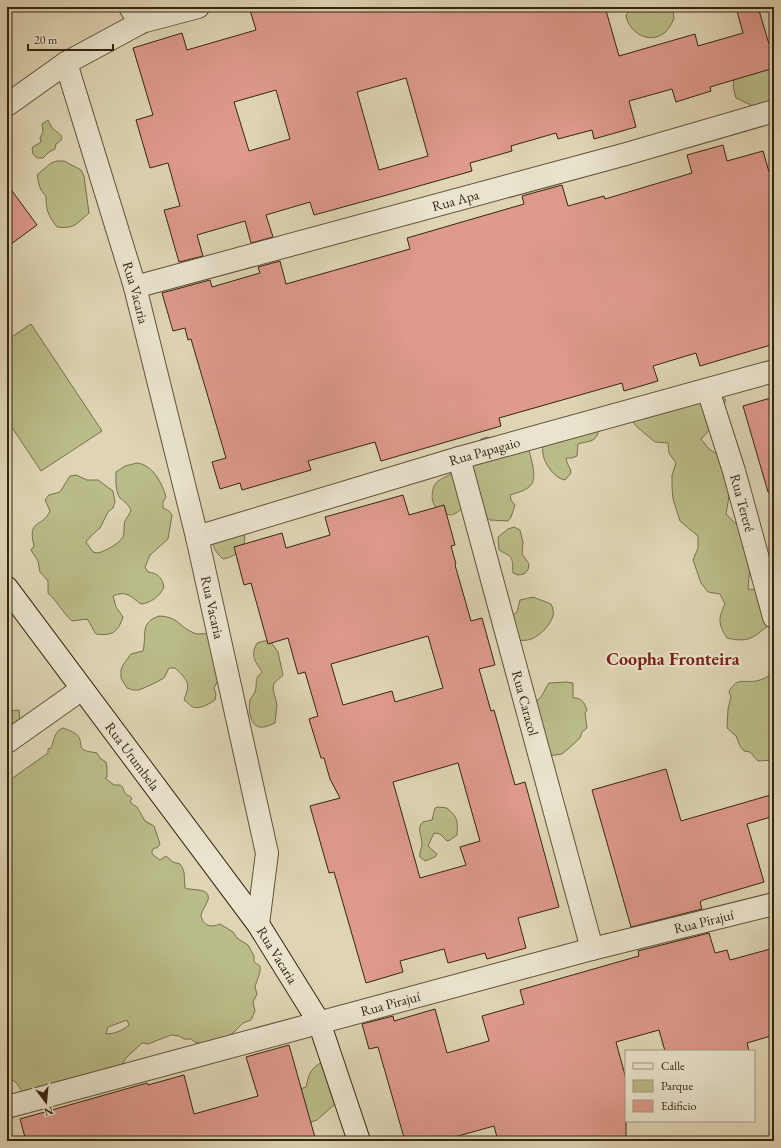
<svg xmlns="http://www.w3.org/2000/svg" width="781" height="1148" font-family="'EB Garamond',serif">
  <rect width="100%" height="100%" fill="#dfd5b4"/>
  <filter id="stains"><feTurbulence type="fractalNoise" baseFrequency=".005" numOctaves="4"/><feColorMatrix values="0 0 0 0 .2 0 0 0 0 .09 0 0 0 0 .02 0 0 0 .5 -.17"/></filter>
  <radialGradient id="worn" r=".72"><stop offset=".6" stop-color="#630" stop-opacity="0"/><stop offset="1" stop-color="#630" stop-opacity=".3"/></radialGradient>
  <g fill="#b9bb88" stroke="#76704c" fill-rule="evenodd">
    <path d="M633 7H672L674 18C672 23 669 30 664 33 649 45 628 32 626 15Z"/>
    <path d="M768 66 774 69V113L753 106 736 98 733 86 734 80 743 72Z"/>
    <path d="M48 120C49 122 50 124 51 126 55 133 70 136 56 144L55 149 49 152 43 158H37L33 154 32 148 34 146 40 143 41 141 40 138 43 132 42 124Z"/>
    <path d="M57 161H64L81 170 84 176 89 213C76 224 75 229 57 227 48 215 46 211 46 196 39 190 39 183 37 175L51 163Z"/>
    <path d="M31 324 102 431 41 471 7 420V340Z"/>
    <path d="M695 381C709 384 716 389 726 400 719 415 713 428 701 439L708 448 718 455 730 491 726 514 744 532 750 566 748 589 760 590 774 621C755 635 752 644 727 638 718 624 718 619 725 604L720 594 708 592 701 583 693 560 698 548V536L680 521 673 499 672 487V475L676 463 669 453 668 443 655 442 637 427 630 418Z"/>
    <path d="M597 430 598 433C595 443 587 441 578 444L577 456 572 458H566C566 464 571 467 571 473L565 480C555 479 544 463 543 454 542 450 543 447 544 444L553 440C557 442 559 444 564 440Z"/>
    <path d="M487 437 529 450C531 459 538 479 530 486 525 491 516 493 510 495L511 500 515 505 511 517 508 521 490 520 485 516 466 504C462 508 459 512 454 514 450 516 446 514 443 512 432 507 430 498 434 486 438 478 448 477 454 472 463 467 475 447 481 439Z"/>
    <path d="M137 463C153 465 162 483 166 497L163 502V508L169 511 172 515 168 539 150 555 145 567 148 572C158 573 162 578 164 587 160 596 151 603 141 604 131 597 127 590 113 596L116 607 123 617C118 633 111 636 96 634 92 629 91 624 87 619L72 621C62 612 58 602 48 593V581L40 572 38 561 31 550 34 546C27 518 42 529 50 511L45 500 49 495 60 492 70 476 76 475 87 480H98L113 491 115 502 113 508 108 512 100 528 91 536 86 542 93 552 98 553C105 551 119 544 123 537 125 533 123 526 125 521 127 517 130 514 131 510 128 504 125 502 120 498 115 491 116 480 116 472L125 466Z"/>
    <path d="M514 527 520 530 523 542 522 554 529 564 528 570 524 574 518 575 513 573C512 557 514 558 499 550L498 537 508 529Z"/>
    <path d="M243 529C249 545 239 556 223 559 217 553 212 549 214 539Z"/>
    <path d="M533 597 551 604C553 608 554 612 553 616 550 626 538 638 528 640 522 641 514 640 508 639L512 616 517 612 520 600Z"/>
    <path d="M159 616C178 616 180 628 194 633 200 636 203 631 213 636L224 678 217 682 214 688 216 694 215 700C209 704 198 711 191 706 189 704 187 702 184 700 191 682 188 681 175 668H169L164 678 155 683 139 690H133L127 688 121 678V670L123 665 131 654 143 651C147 635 139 623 159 616Z"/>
    <path d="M264 641H270L278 652 283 675 274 683 273 689 277 705 275 723C272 724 267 727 263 727 250 729 248 709 250 700 251 697 254 695 255 692 258 683 253 680 262 672 255 661 250 656 257 643Z"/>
    <path d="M774 673V760L758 761 750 752 744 751 740 746 736 736 727 728 728 709 731 697 729 692C736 677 743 683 756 681 763 680 768 676 774 673Z"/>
    <path d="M567 682 573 683V698C581 697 585 703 587 710L585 713 587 728 582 732 580 738 568 749 562 754 547 756 534 702C543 699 544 689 549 683Z"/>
    <path d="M19 710 20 722 7 737V713L8 711Z"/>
    <path d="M63 728C68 730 75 732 78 736 82 740 79 748 84 750 88 752 93 752 97 753L100 758 106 762 107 768V777L105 778 114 785H120C124 787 123 791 126 794 128 796 130 795 132 799L130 801 132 804 137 807 145 821 154 826 160 844 157 848H154L152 851V854L160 860 166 856 173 862 180 864 182 867 184 872 185 888C192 891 211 887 208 900 206 906 202 910 201 915 203 926 211 928 220 924L233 932 237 938 248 945 254 956V962L260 966C261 974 257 979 255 987L257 994 253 1002 255 1011 251 1020 243 1023 234 1032 225 1039 207 1045 195 1042 191 1039H184L179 1036 171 1035 148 1044 142 1043 126 1058 121 1066 25 1096C20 1089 16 1078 7 1079V782L48 753V749L51 748C54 741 54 731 63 728ZM127 1020 129 1025C122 1031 114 1034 106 1034L108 1027Z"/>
    <path d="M438 807 447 808C458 817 458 822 457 835L450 840 447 841 440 834 434 833 428 846 437 854 435 857 425 861 420 857C419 851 422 849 422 844 422 835 416 829 423 822L432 820 435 808Z"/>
    <path d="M322 1062 335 1104 317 1120 305 1124 300 1089 306 1087C309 1074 310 1069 322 1062Z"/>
  </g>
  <g fill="#de9a8c" stroke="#342510" fill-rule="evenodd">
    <path d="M249 7H605L619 56 695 34 698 46 743 33 737 11 752 7H758L769 44 774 43V68L710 87 711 91 676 102 672 89 629 101 636 127 594 139 592 130 558 139 556 133 511 146 512 151 470 163 472 171 387 195 314 215 310 202 266 215 273 237 251 243 245 221 197 235 203 256 179 262 164 210 180 206 168 163 150 168 136 120 153 115 133 48 182 33 187 50 256 30ZM406 78 428 156 379 170 357 92ZM276 90 290 139 249 151 234 102Z"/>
    <path d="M723 145 727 161 763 151 774 189V344L700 366 696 353 653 366 658 381 624 391 622 383 499 418 501 426 381 461 375 442 308 461 311 470 242 490 240 483 220 489 212 462 226 458 191 339 188 340 185 328 173 331 162 293 210 280 212 287 260 273 258 267 280 261 286 284 410 249 407 238 524 204 522 196 562 185 568 206 604 196 605 199 692 173 687 155Z"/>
    <path d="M7 184 37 225 7 247Z"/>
    <path d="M774 397V491L768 492 743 406Z"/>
    <path d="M403 495 409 515 444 505 455 545 451 546 456 564 455 565 471 621 482 618 495 665 479 669 491 711 494 710 515 785 525 782 559 907 518 918 526 948 487 959 485 953 448 963 444 949 400 961 403 972 366 983 334 872 329 873 310 806 340 798 330 779 324 758H321L309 719 318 716 305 672 298 674 288 638 268 644 251 583 244 585 234 547 282 533 286 548 330 535 325 517ZM428 636 443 688 395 702 392 691 343 705 331 664ZM458 763 480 841 460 847 466 865 420 878 393 782Z"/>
    <path d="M666 769 681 821 774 794V816L747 824 764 882 703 900 700 902 702 909 631 927 592 790Z"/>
    <path d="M709 933 715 953 727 950 730 960 774 948V1035L747 1043 749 1051H665L659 1030 616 1042 626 1079V1141H498L494 1126 440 1141H405L378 1047 369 1049 362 1024 393 1016 394 1021 435 1009 447 1053 489 1041 482 1016 524 1004 520 990 639 956 638 951Z"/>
    <path d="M289 1045 316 1141H26L20 1119 147 1083 148 1085 184 1075 194 1114 258 1096 246 1057Z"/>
  </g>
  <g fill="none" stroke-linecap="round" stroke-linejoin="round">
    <g stroke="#5f5139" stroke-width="24">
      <g id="street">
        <path d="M130 7 140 23"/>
        <path d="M145 21 198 7"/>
        <path id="s1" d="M66 63 135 287 197 537 267 853 258 924"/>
        <path d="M7 105 66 63 140 23 160 7"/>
        <path id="s2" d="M135 287 626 154 774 111"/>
        <path id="s3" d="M708 390 734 471 774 617"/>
        <path id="s4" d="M459 458 592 949"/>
        <path id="s5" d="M197 537 459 458 774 371"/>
        <path d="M7 742 82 689"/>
        <path id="s6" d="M7 1107 592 949 774 904"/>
      </g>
    </g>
    <g stroke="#342510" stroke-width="24">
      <g id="secondary">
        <path id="s7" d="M7 588 258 924 319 1022 359 1141"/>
      </g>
    </g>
    <use href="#street" stroke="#eae4ce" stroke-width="22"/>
    <use href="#secondary" stroke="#eae4ce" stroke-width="22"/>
  </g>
  <g text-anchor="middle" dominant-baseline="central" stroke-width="4" stroke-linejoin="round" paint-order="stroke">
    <g font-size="14" fill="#342510" stroke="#eae4ce">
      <text stroke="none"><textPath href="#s2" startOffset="332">Rua Apa</textPath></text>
      <text stroke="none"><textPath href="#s1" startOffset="240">Rua Vacaria</textPath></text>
      <text stroke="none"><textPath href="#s5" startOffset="300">Rua Papagaio</textPath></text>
      <text stroke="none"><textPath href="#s3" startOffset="118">Rua Tereré</textPath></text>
      <text stroke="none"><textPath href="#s1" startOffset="564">Rua Vacaria</textPath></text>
      <text stroke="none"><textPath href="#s4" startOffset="254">Rua Caracol</textPath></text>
      <text stroke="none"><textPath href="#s7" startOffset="210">Rua Urumbela</textPath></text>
      <text stroke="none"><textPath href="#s6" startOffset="721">Rua Pirajuí</textPath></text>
      <text stroke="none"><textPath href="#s7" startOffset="456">Rua Vacaria</textPath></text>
      <text stroke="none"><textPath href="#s6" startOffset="397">Rua Pirajuí</textPath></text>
    </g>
    <g font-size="18" font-weight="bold" fill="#7a1f14" stroke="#eae4ce">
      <text x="673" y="658">Coopha Fronteira</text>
    </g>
  </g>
  <rect width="781" height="1148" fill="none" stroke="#dfd5b4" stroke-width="24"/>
  <rect x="8" y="8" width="765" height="1132" fill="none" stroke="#342510" stroke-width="2"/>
  <rect x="12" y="12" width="757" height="1124" fill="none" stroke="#342510"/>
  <rect x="625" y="1050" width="130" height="72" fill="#eae4ce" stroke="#a19882"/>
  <rect x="633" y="1063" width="20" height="6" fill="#eae4ce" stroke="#a19882"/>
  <text x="661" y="1070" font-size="12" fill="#342510">Calle</text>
  <rect x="633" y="1080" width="20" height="12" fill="#b9bb88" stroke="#a19882"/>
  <text x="661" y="1090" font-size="12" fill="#342510">Parque</text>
  <rect x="633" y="1100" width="20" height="12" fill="#de9a8c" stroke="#a19882"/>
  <text x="661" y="1110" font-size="12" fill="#342510">Edificio</text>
  <g transform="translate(46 1102) rotate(164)" stroke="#eae4ce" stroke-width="3" paint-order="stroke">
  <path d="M0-3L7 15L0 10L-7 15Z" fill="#342510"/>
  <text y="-6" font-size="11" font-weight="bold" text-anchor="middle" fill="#342510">N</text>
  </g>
  <path d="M28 44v6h85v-6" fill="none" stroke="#342510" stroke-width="2"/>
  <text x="34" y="44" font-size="12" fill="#342510" stroke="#eae4ce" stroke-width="3" paint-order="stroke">20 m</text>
  <rect width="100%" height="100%" filter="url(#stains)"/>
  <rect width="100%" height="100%" fill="url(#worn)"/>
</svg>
